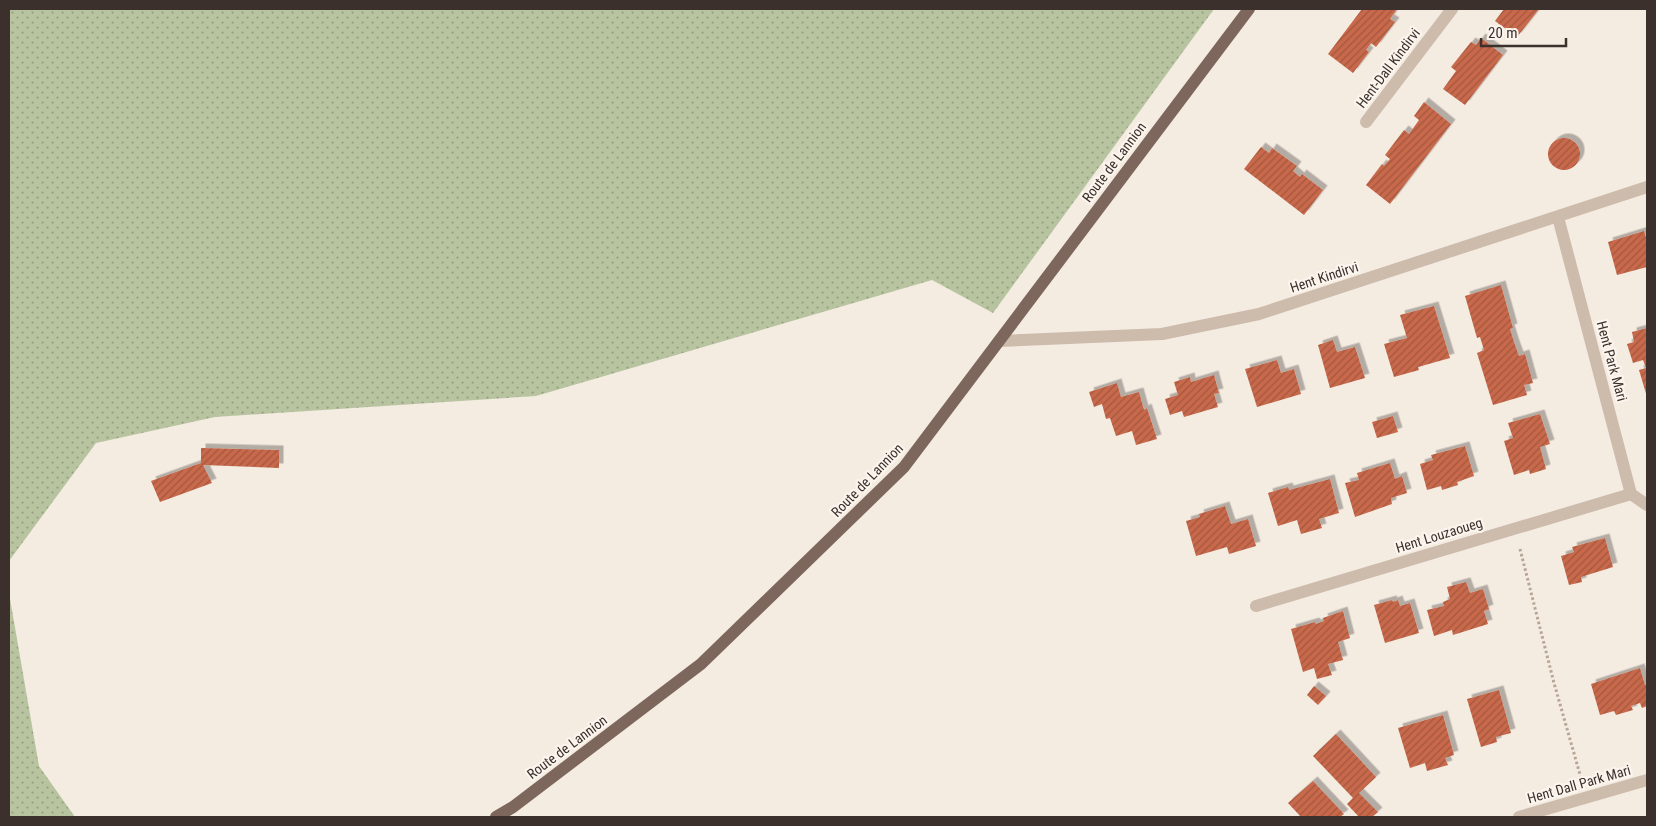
<svg xmlns="http://www.w3.org/2000/svg" width="1656" height="826" font-family="'Roboto Condensed',sans-serif">
  <defs>
    <pattern id="grass-dots" width="8" height="8" patternUnits="userSpaceOnUse" patternTransform="scale(1.25)"><rect width="8" height="8" fill="#b8c4a0"/><path d="M2 2h.1M6 6h.1" fill="none" stroke="#97a083" stroke-width="1.8" stroke-linecap="round"/></pattern>
    <pattern id="building-hatch" width="6" height="6" patternUnits="userSpaceOnUse" patternTransform="scale(1.25)"><rect width="6" height="6" fill="#c8694b"/><path d="M-1 1l2-2M0 6l6-6M5 7l2-2" fill="none" stroke="#a4573f"/></pattern>
    <filter id="shadow"><feDropShadow dx="4.5" dy="-4.5" stdDeviation="0" flood-color="#0004"/></filter>
  </defs>
  <rect width="100%" height="100%" fill="#f4ebe1"/>
  <g fill="url(#grass-dots)">
    <path d="M9 9H1214L993 313 932 280 536 396 215 417 96 443 9 561Z"/>
    <path d="M9 593 39 766 75 817H9Z"/>
  </g>
  <g fill="url(#building-hatch)" filter="url(#shadow)">
    <path d="M1362 9H1397L1390 19 1395 22 1376 47 1371 43 1366 50 1369 52 1353 73 1328 54Z"/>
    <path d="M1504 9H1539L1517 37 1495 21Z"/>
    <path d="M1481 38 1503 55 1465 105 1443 89 1456 71 1451 67 1471 42 1476 45Z"/>
    <path d="M1424 102 1451 124 1390 204 1366 185 1382 164 1384 166 1390 159 1385 155 1404 130 1409 134 1419 120 1414 116Z"/>
    <circle cx="1564" cy="154" r="16"/>
    <path d="M1261 147 1269 153 1272 148 1297 166 1293 171 1300 177 1302 174 1323 190 1304 215 1244 169Z"/>
    <path d="M1644 231 1647 241V267L1617 275 1608 242Z"/>
    <path d="M1501 285 1513 328 1510 329 1514 342 1519 356 1525 354 1533 383 1524 385 1527 395 1493 405 1477 353 1484 350 1480 337 1477 338 1465 296Z"/>
    <path d="M1434 306 1450 358 1418 367 1419 370 1394 377 1384 344 1407 338 1400 315Z"/>
    <path d="M1647 328V397L1639 370 1646 368 1643 360 1633 363 1627 344 1634 342 1632 332Z"/>
    <path d="M1333 340 1337 352 1355 347 1365 378 1330 388 1318 345Z"/>
    <path d="M1277 360 1281 373 1294 369 1301 394 1257 407 1245 369Z"/>
    <path d="M1214 375 1219 393 1214 394 1218 407 1184 417 1182 411 1170 415 1165 399 1178 395 1174 382 1190 377 1191 382Z"/>
    <path d="M1117 383 1121 397 1139 392 1144 410 1147 408 1157 439 1136 445 1132 431 1116 436 1110 418 1106 419 1102 404 1094 407 1089 392Z"/>
    <path d="M1540 414 1550 444 1540 447 1546 469 1530 474 1529 470 1514 475 1504 441 1513 438 1508 423Z"/>
    <path d="M1393 416 1398 432 1377 438 1372 422Z"/>
    <path d="M1465 446 1474 476 1457 482 1458 485 1442 490 1441 486 1427 490 1420 464 1433 460 1431 455Z"/>
    <path d="M201 448 279 450V468L203 465 212 483 160 502 151 481 201 463Z"/>
    <path d="M1390 463 1395 479 1402 476 1407 493 1391 498 1392 504 1355 517 1345 483 1359 480 1357 473Z"/>
    <path d="M1330 479 1339 513 1319 519 1322 528 1301 534 1297 520 1278 526 1268 493 1288 487 1289 490Z"/>
    <path d="M1225 506 1231 524 1248 519 1256 546 1229 554 1227 547 1196 556 1186 521 1200 517 1199 514Z"/>
    <path d="M1605 538 1613 567 1581 577 1582 582 1569 585 1561 556 1574 552 1572 547Z"/>
    <path d="M1466 582 1470 593 1483 589 1489 609 1484 611 1488 624 1453 635 1452 630 1434 636 1427 610 1444 606 1443 602 1450 599 1447 587Z"/>
    <path d="M1392 600 1393 602 1398 600 1400 606 1410 603 1419 633 1385 643 1374 605Z"/>
    <path d="M1343 611 1350 638 1338 642 1343 660 1328 664 1332 675 1317 679 1314 668 1303 672 1291 629 1315 622 1316 624 1324 621 1323 618Z"/>
    <path d="M1640 668 1645 685 1647 684V706L1642 708 1640 703 1631 706 1633 710 1616 715 1614 711 1600 715 1591 684Z"/>
    <path d="M1314 686 1326 696 1318 705 1307 695Z"/>
    <path d="M1499 690 1511 733 1496 737 1497 742 1481 747 1467 699Z"/>
    <path d="M1443 715 1454 755 1445 758 1448 765 1427 771 1425 763 1410 768 1398 728Z"/>
    <path d="M1336 734 1376 777 1359 793 1378 812 1372 817H1359L1347 804 1353 798 1313 756Z"/>
    <path d="M1313 781 1344 814 1340 817H1301L1288 803Z"/>
  </g>
  <g fill="none" stroke-linecap="round" stroke-linejoin="round">
    <path stroke="#b9a596" stroke-width="3" stroke-dasharray="2.5 2.5" stroke-linecap="butt" d="M1520 549 1554 683 1581 778"/>
    <g stroke="#cdbbac" stroke-width="12">
      <path d="M1366 122 1452 9"/>
      <path d="M1558 217 1631 494 1647 505"/>
      <path d="M999 341 1162 334 1259 314 1647 187"/>
      <path d="M1256 606 1631 494"/>
      <path d="M1519 817 1647 780"/>
    </g>
    <path stroke="#7d675c" stroke-width="12" d="M496 817 513 807 701 664 904 467 1249 9"/>
  </g>
  <g text-anchor="middle" dominant-baseline="central" stroke-width="4.5" stroke-linejoin="round" paint-order="stroke">
    <g font-size="14" fill="#3b302b" stroke="#fbf5ee">
      <text transform="translate(1388 68) rotate(-53)">Hent-Dall Kindirvi</text>
      <text transform="translate(1114 162) rotate(-53)">Route de Lannion</text>
      <text transform="translate(1324 277) rotate(-18)">Hent Kindirvi</text>
      <text transform="translate(1612 361) rotate(75)">Hent Park Mari</text>
      <text transform="translate(867 480) rotate(-46)">Route de Lannion</text>
      <text transform="translate(1439 535) rotate(-17)">Hent Louzaoueg</text>
      <text transform="translate(567 747) rotate(-37)">Route de Lannion</text>
      <text transform="translate(1579 784) rotate(-16)">Hent Dall Park Mari</text>
    </g>
  </g>
  <rect width="1656" height="826" fill="none" stroke="#3b302b" stroke-width="20"/>
  <path d="M1481 38v8h85v-8" fill="none" stroke="#3b302b" stroke-width="2.5"/>
  <text x="1488" y="38" font-size="15" fill="#3b302b" stroke="#fbf5ee" stroke-width="4" paint-order="stroke">20 m</text>
</svg>
